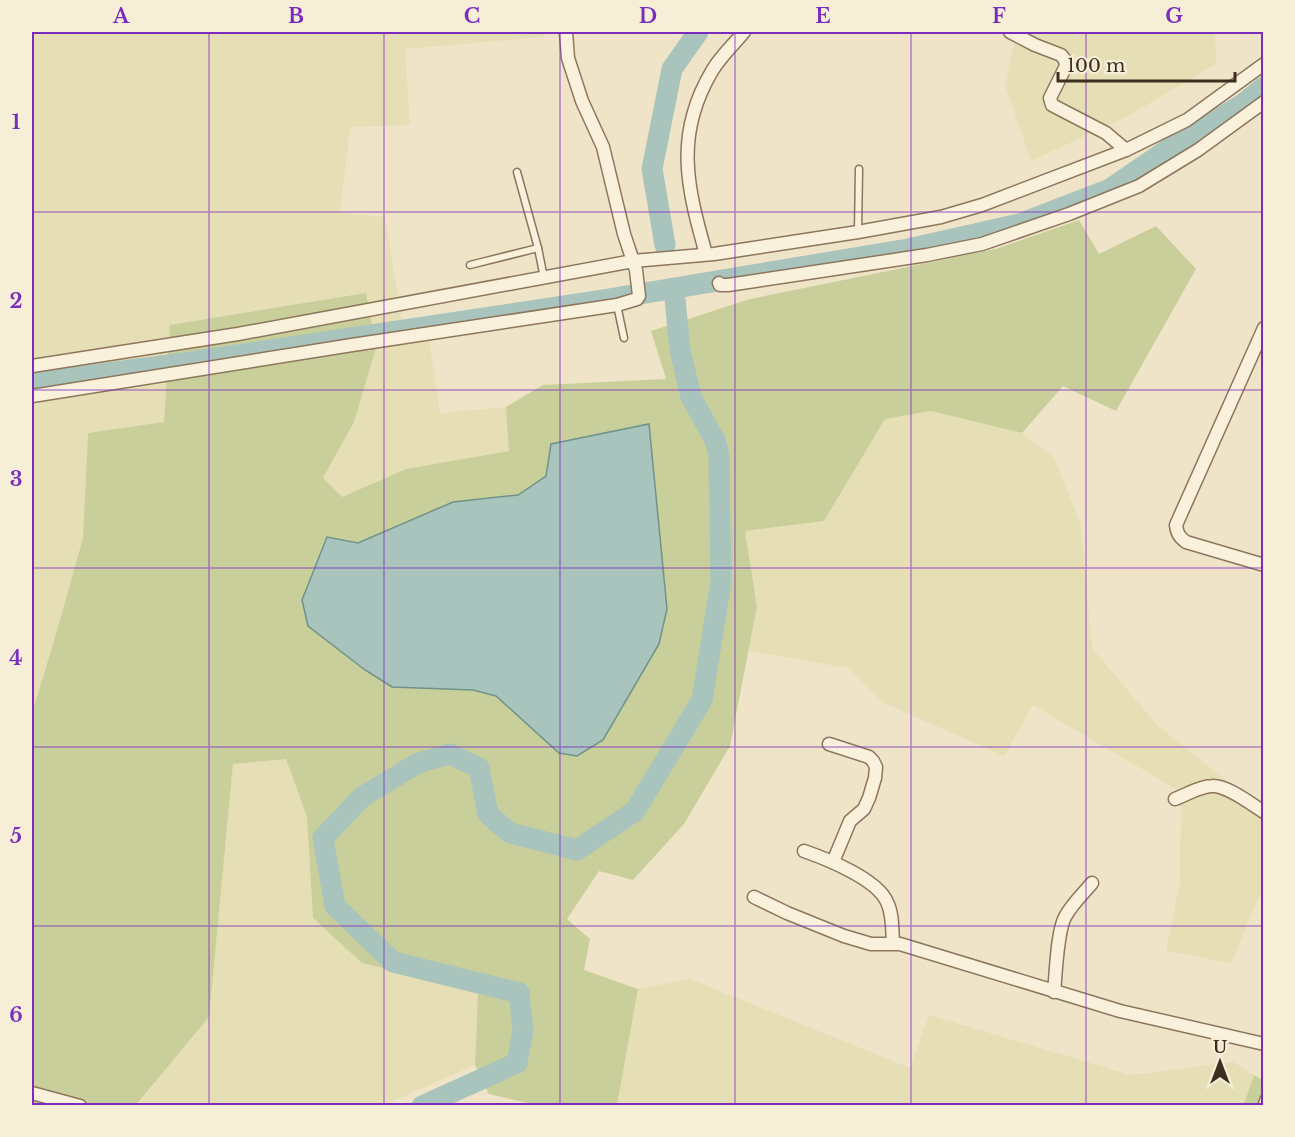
<svg xmlns="http://www.w3.org/2000/svg" width="1295" height="1137" font-family="'Libre Baskerville',serif">
  <rect width="100%" height="100%" fill="#f0e4c8"/>
  <g fill="#e6deb5">
    <path d="M32 32H545L543 37 405 49 410 125 350 127 340 213 385 217 406 343 429 339 440 413 506 407 510 451 406 469 342 497 323 478 354 422H164L88 433 83 538 54 641 32 713Z"/>
    <path d="M1017 32H1215L1216 64 1128 116 1031 161 1005 85Z"/>
    <path d="M931 411 1022 433 1054 458 1081 526 1092 648 1157 725 1263 810V887L1231 963 1166 951 1180 882 1181 792 1033 705 1004 756 884 703 848 668 749 651 757 607 745 531 824 521 885 419Z"/>
    <path d="M286 759 307 817 313 918 362 963 478 992 475 1065 384 1105 136 1106 209 1017 233 763Z"/>
    <path d="M690 979 910 1068 929 1015 1131 1075 1233 1062 1254 1075 1243 1105H617L638 989Z"/>
  </g>
  <g fill="#c9cf9b">
    <path d="M1079 220 1099 254 1156 226 1196 269 1116 411 1063 386 1022 433 931 411 885 419 824 521 745 531 757 607 730 746 684 824 633 880 599 871 567 919 590 939 584 970 638 989 617 1105H536L489 1094 475 1065 478 992 362 963 313 918 307 817 286 759 233 764 209 1017 136 1105 32 1106V713L54 641 83 538 88 433 164 422 170 325 366 293 376 348 354 422 323 478 342 497 406 469 509 451 506 407 543 385 666 379 651 331 750 299 996 249Z"/>
    <path d="M1254 1075 1263 1080V1105L1243 1106Z"/>
  </g>
  <path fill="#a9c4bc" stroke="#6f938a" stroke-width="1.5" d="M649 424 667 609 659 644 603 740 577 756 559 753 496 696 473 690 392 687 365 670 308 626 302 600 327 537 358 543 453 502 518 495 546 476 551 444Z"/>
  <g fill="none" stroke-linecap="round" stroke-linejoin="round">
    <g stroke="#a9c4bc" stroke-width="21">
      <path d="M665 245 652 169 672 69 698 32"/>
      <path d="M32 383 176 364 604 300 908 249 1019 224 1110 189 1170 148 1243 104 1264 87"/>
      <path d="M422 1106 517 1063 523 1030 519 993 393 962 335 906 323 838 362 797 418 763 450 754 479 768 488 814 510 833 577 850 635 811 702 700 721 582 719 455 715 440 691 397 680 350 675 299"/>
    </g>
    <g stroke="#8d765c" stroke-width="9">
      <g id="lane">
        <path d="M517 172 538 248 544 278"/>
        <path d="M858 232 859 169"/>
        <path d="M470 265 538 248"/>
        <path d="M617 305 624 338"/>
        <path d="M1261 1106 1264 1098"/>
      </g>
    </g>
    <g stroke="#8d765c" stroke-width="15">
      <g id="street">
        <path d="M1010 32 1035 45 1061 55 1065 60 1066 66 1050 98 1052 105 1106 133 1126 150"/>
        <path d="M706 254C687 187 674 135 712 71 720 57 734 44 744 32"/>
        <path d="M719 283 720 285H728L927 255 982 244 1069 214 1139 186 1198 150 1264 102"/>
        <path d="M1264 328 1176 525C1177 533 1179 537 1186 542L1264 565"/>
        <path d="M32 366 238 334 633 261 714 254 858 232 941 217 982 205 1126 150 1187 120 1264 64"/>
        <path d="M32 396 352 345 617 305 637 299 639 296 636 270 624 234 603 147 582 101 568 58 566 32"/>
        <path d="M829 744 869 757 873 761 876 767 875 778 869 798 864 809 850 821 833 862"/>
        <path d="M1175 799C1186 795 1200 786 1212 786 1227 785 1251 804 1264 812"/>
        <path d="M804 851C827 859 877 879 887 902 893 914 892 929 893 943"/>
        <path d="M754 897 787 913 844 936 871 944H900L1120 1011 1264 1044"/>
        <path d="M1054 992C1056 973 1057 932 1065 917 1072 904 1083 894 1092 883"/>
        <path d="M32 1093 80 1106"/>
      </g>
    </g>
    <use href="#lane" stroke="#faf1dc" stroke-width="6"/>
    <use href="#street" stroke="#faf1dc" stroke-width="12"/>
  </g>
  <path fill="none" stroke="#7b2cbf" stroke-width="1.5" stroke-opacity="0.55" d="M209 32V1106M384 32V1106M560 32V1106M735 32V1106M911 32V1106M1086 32V1106M32 212H1264M32 390H1264M32 568H1264M32 747H1264M32 926H1264"/>
  <rect width="1295" height="1137" fill="none" stroke="#f7eed8" stroke-width="66"/>
  <g transform="translate(1220 1062)" stroke="#f7eed8" stroke-width="4.5" paint-order="stroke">
  <path d="M0-4.5L10 22L0 15L-10 22Z" fill="#3d2e20"/>
  <text y="-9" font-size="16" font-weight="bold" text-anchor="middle" fill="#3d2e20">U</text>
  </g>
  <path d="M1058 72v9h177v-9" fill="none" stroke="#3d2e20" stroke-width="3"/>
  <text x="1067" y="72" font-size="18" fill="#3d2e20" stroke="#f7eed8" stroke-width="4.5" paint-order="stroke">100 m</text>
  <rect x="33" y="33" width="1229" height="1071" fill="none" stroke="#7b2cbf" stroke-width="2"/>
  <g font-size="20" text-anchor="middle" font-weight="bold" fill="#7b2cbf">
    <text x="121" y="23">A</text>
    <text x="296" y="23">B</text>
    <text x="472" y="23">C</text>
    <text x="648" y="23">D</text>
    <text x="823" y="23">E</text>
    <text x="999" y="23">F</text>
    <text x="1174" y="23">G</text>
    <text x="16" y="129">1</text>
    <text x="16" y="308">2</text>
    <text x="16" y="486">3</text>
    <text x="16" y="665">4</text>
    <text x="16" y="843">5</text>
    <text x="16" y="1022">6</text>
  </g>
</svg>
